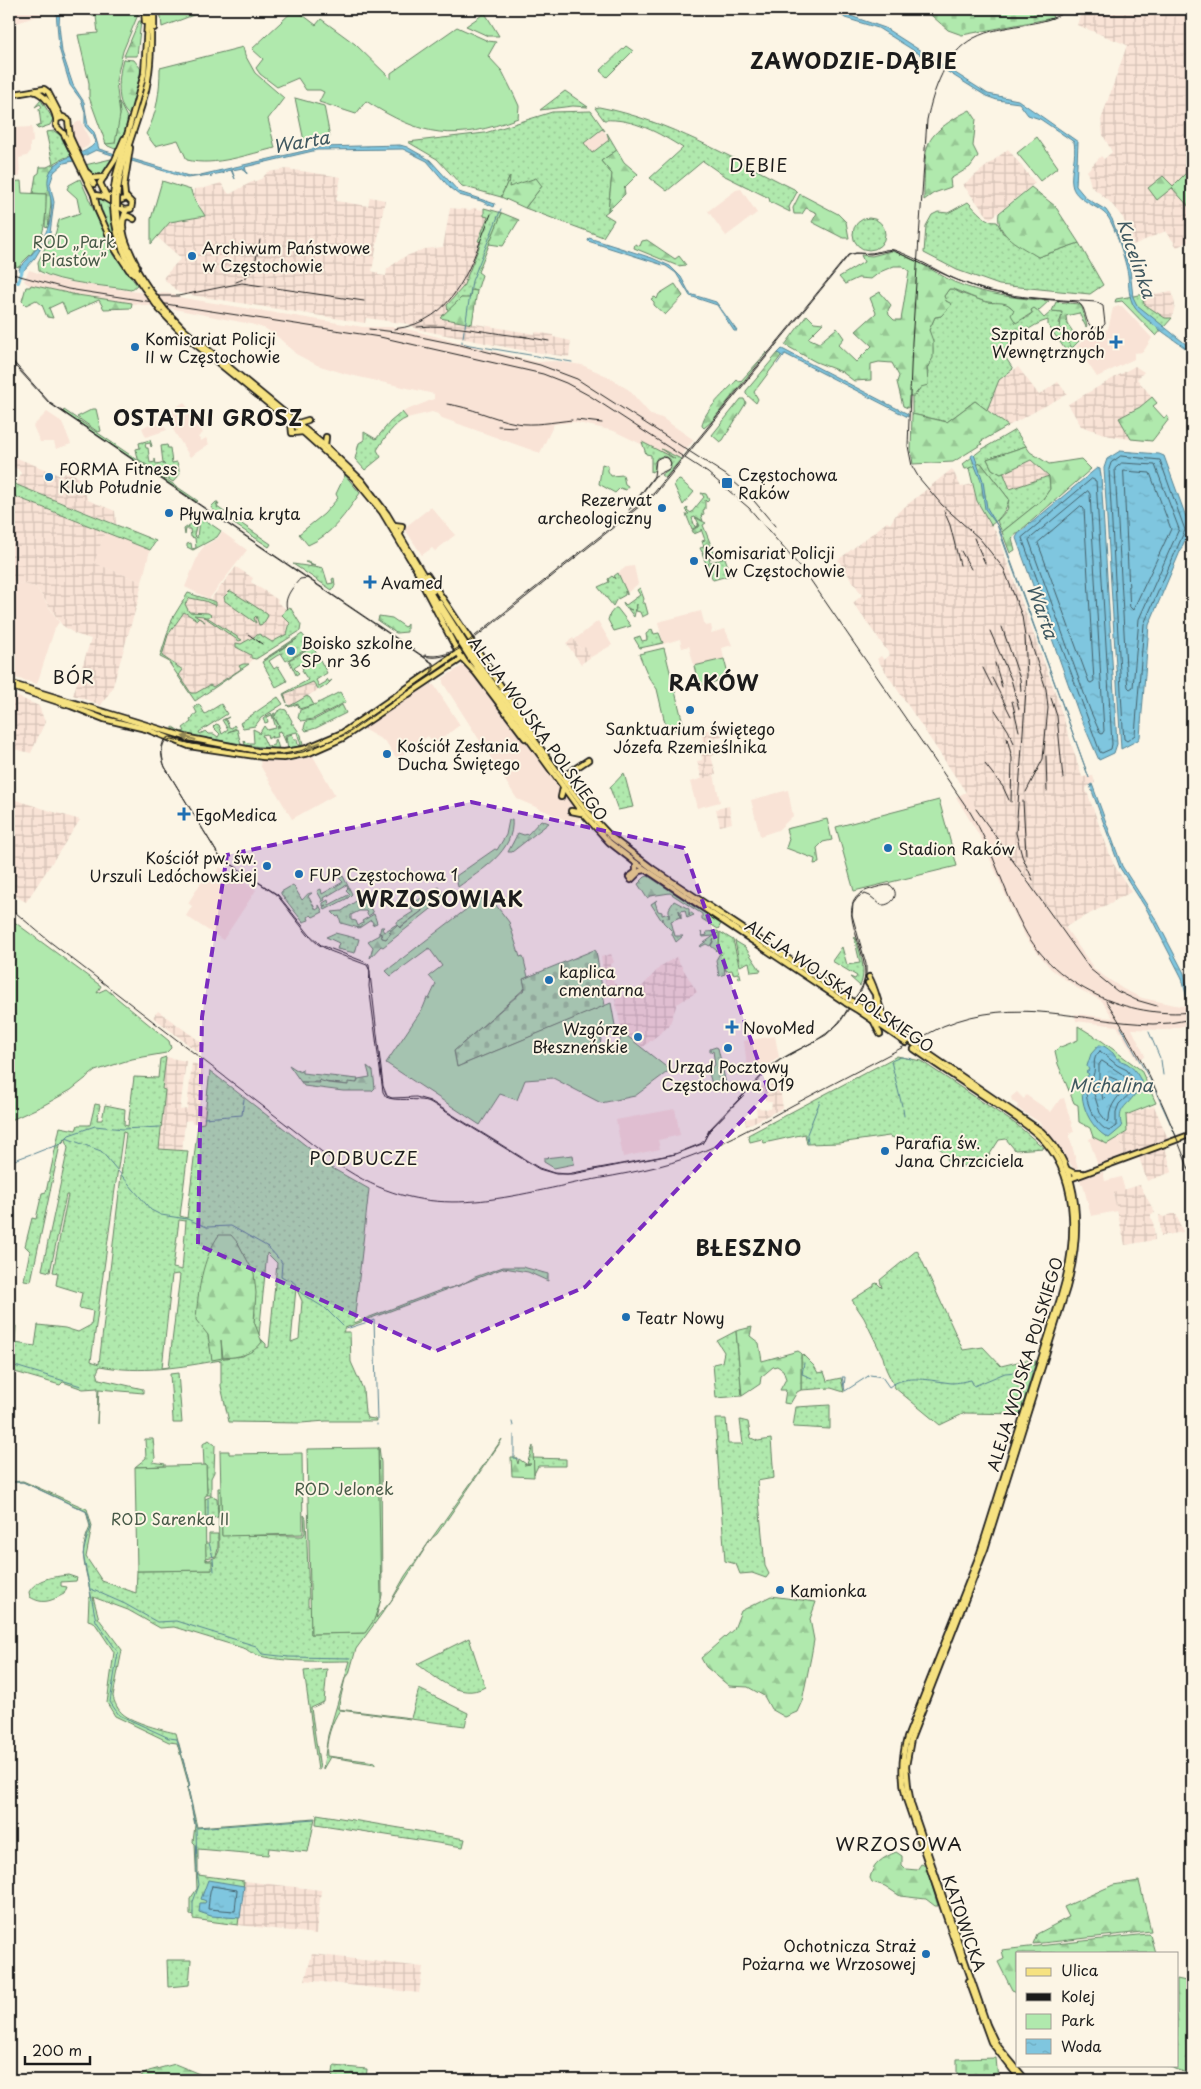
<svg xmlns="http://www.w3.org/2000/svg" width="1201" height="2089" font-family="'Playpen Sans',sans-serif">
  <defs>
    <pattern id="industrial-grid" width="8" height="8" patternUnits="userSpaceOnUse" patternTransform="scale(1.25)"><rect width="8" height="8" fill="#f9e3d6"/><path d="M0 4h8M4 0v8" fill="none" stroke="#d5c2b7"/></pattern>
    <pattern id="grass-dots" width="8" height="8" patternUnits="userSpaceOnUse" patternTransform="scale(1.25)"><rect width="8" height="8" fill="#b0e9ad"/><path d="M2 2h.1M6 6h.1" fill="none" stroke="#97c794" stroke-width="1.8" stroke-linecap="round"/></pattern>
    <pattern id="forest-firs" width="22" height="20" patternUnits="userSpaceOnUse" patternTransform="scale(1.25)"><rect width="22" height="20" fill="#b0e9ad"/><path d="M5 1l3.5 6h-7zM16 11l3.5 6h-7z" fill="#97c794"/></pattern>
    <pattern id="cemetery-stones" width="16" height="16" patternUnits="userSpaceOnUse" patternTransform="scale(1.25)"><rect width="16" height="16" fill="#b0e9ad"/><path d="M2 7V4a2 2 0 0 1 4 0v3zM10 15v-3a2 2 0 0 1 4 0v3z" fill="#97c794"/></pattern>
    <pattern id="water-ripples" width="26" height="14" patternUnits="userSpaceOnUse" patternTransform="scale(1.25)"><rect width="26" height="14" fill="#7fc6df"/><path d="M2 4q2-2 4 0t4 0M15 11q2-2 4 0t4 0" fill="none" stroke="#6daabf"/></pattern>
  </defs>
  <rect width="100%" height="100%" fill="#fcf5e5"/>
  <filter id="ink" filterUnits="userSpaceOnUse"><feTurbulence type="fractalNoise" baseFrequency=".02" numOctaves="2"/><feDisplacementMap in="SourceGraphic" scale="10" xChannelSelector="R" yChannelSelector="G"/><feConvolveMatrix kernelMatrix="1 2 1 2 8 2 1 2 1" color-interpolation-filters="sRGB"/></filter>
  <g filter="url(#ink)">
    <g fill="#f9e3d6">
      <path d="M10 9H52V11L17 23Z"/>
      <path d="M81 120 90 142 88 146 79 151 73 140 71 126Z"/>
      <path d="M32 127 33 142 30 143V152L27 156 19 158 20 177 9 176V135H12V128Z"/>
      <path d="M602 128 610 140 592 153 583 143Z"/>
      <path d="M741 189 757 213 726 236 708 211 736 190Z"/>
      <path d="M29 270 63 281 138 292 175 294 177 297 363 327H399L537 362 556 361 582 365 607 376 629 390 651 415 662 418 694 440 676 461 614 431 574 422 554 424 540 453 442 418 438 414 432 412 407 418 402 412 434 399V394L346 374 317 365 296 354 278 337 266 329 251 324 169 308 102 300 33 288 24 281Z"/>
      <path d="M1119 306H1122L1152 338 1143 352 1134 353V359L1097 377 1076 346 1092 334 1108 329 1113 308Z"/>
      <path d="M184 402 203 433 198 437 201 441 206 438 209 444 190 457 164 415Z"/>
      <path d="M47 412 62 422 71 444 56 449 54 442H40L33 426Z"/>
      <path d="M158 419 167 430 146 437 142 428Z"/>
      <path d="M431 507 455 535 435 551 432 548 422 555 404 528Z"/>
      <path d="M105 532 150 550 142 582 93 563Z"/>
      <path d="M222 532 247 550 209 599 185 587 199 553 204 546 218 538Z"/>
      <path d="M634 566 638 584 627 593 618 573 626 567Z"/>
      <path d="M10 581 36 587 59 622 55 628 37 684 9 676Z"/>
      <path d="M701 611 705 626 711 625 712 630 711 633 725 629 732 645 722 648 724 659 694 666 689 646 682 648 680 639 663 644 658 622Z"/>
      <path d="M598 621 612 645 591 657 585 648 581 650 574 640Z"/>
      <path d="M465 664 471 670 583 817 575 824 517 799 443 683V678Z"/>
      <path d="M430 685H434L460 725 434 744 428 736 397 759 386 742 363 729 395 706Z"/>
      <path d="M313 756 335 795 292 819 261 767 260 760 290 761Z"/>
      <path d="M714 775 720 802 697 808 690 782Z"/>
      <path d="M788 790 793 816 778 830 760 836 751 800Z"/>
      <path d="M966 792 1061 928 1065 927 1095 970 1123 989 1142 998 1180 1006 1192 1005V1024L1165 1030 1132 1029 1145 1056 1137 1060 1117 1026 1076 1021 1075 1014 1113 1018 1102 1001 1077 988 1051 969 1026 938 1009 903 982 840 956 797Z"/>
      <path d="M220 867 256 890 223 940 186 916 192 906 188 903 208 872 215 875Z"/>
      <path d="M775 1036 779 1057 758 1074 748 1075 744 1041Z"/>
      <path d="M1017 1092 1024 1099 1026 1095 1051 1112 1060 1099 1064 1098 1074 1132 1070 1133V1138L1078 1168 1074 1169 1039 1122 1017 1108 1018 1105 1012 1101 1011 1097Z"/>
      <path d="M675 1109 680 1135 658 1140 660 1149 623 1157 616 1120Z"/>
      <path d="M1093 1137 1107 1144 1118 1138 1125 1157 1098 1166 1089 1139Z"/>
      <path d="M1103 1172 1105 1181 1121 1177 1125 1190 1113 1194 1118 1211 1091 1216 1083 1184H1081L1080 1178Z"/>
    </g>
    <g fill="url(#industrial-grid)">
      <path d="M1082 9H1192V240L1177 247 1166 231 1133 245 1123 218 1109 201 1091 186 1087 171 1101 156 1104 159 1112 152 1103 135 1101 120 1127 45 1077 25Z"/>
      <path d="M1008 149 1035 183 990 219 963 185Z"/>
      <path d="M287 169 341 177 336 201 368 206 370 197 385 200 372 271 378 273V275L386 276 387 269 404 257 424 249 443 247 450 208 470 210 473 208 483 210V212L488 217 479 241 481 242 463 287 447 305 448 311 440 318 535 334 536 332 553 335V337L571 341 569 357 515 349 416 329 409 324 366 318 365 323 179 293 163 278 181 258 157 237 170 222 205 216 198 202 192 197 194 189 205 188 221 183 228 193 230 194 250 183 261 179 268 172Z"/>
      <path d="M1172 291 1175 305 1172 318H1165L1144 304 1142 296Z"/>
      <path d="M1135 366 1144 372 1137 379 1152 397 1140 407 1119 418 1131 439 1110 436 1081 426 1068 404Z"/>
      <path d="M1018 367 1039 395 1058 382 1067 394 1008 426 987 410 999 380Z"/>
      <path d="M12 456 59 475 70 472 78 477 88 500 115 511 116 524 17 485 21 473 18 469 9 465Z"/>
      <path d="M1031 460 1049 476 1010 490 1003 472Z"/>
      <path d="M952 469 961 487 972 484 977 502 996 532 1056 695 1082 777 1093 776 1095 783 1089 785 1086 789 1113 863 1131 892 1063 928H1061L973 803 877 659 881 656 884 660 890 655 853 603 862 595 838 560 887 522 890 524 897 513Z"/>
      <path d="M9 494 105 532 94 563 142 582 138 601 112 689 101 705 73 695 91 639 75 634 62 625 36 587 10 581 9 582Z"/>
      <path d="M236 567 253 578 251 582 278 600 277 602 286 609 290 607 301 625 300 631 257 659 254 658 249 664 194 700 167 660 160 657 172 619 188 593 210 600Z"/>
      <path d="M573 638 581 650 585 647 591 657 581 664 566 643Z"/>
      <path d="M313 682 318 690 290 706 283 695Z"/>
      <path d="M9 693 39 706 45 722 31 753 9 748Z"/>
      <path d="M712 729H720L722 736 713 739 716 754 711 756 716 774 702 779 697 761 702 760 701 751 705 750 701 732Z"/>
      <path d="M9 798 80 820 26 902 9 893Z"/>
      <path d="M729 806 732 823 720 826 716 809Z"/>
      <path d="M611 954 614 962 610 965 614 984H616L617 993H611L606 986 601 957Z"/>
      <path d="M676 957 697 992 677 1004 669 1026 643 1047 622 1032 615 999 631 992H637L661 966Z"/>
      <path d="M158 1011 205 1045 199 1053 153 1017Z"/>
      <path d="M166 1057 186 1061 180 1110 187 1109 192 1063 204 1067 200 1106H206L204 1123H192L191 1120 185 1121 182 1151 159 1149 165 1091 162 1090Z"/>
      <path d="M779 1083 783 1108 746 1126 745 1119 757 1116 756 1108 771 1109 772 1102H768L765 1099V1093L760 1091 763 1086Z"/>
      <path d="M1154 1106 1169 1141 1125 1157 1118 1138 1127 1132 1126 1115Z"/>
      <path d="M1163 1148 1166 1150 1172 1172 1147 1181 1139 1157Z"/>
      <path d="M1140 1185 1155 1213 1151 1214V1218L1153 1220 1155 1240 1125 1245 1113 1193Z"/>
      <path d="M1172 1214H1176L1183 1232 1161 1236 1159 1215 1164 1217Z"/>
      <path d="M202 1876 321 1890 316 1934 196 1920Z"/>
      <path d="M312 1954 423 1967 419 1993 305 1980Z"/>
    </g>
    <g fill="url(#grass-dots)" stroke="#668264" fill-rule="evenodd">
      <path d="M565 91 588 107 573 106 540 110Z"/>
      <path d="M41 100 53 119 50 125 38 129 36 127 41 125 39 109 42 107 40 104 35 107Z"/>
      <path d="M599 107C668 120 731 158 794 189L797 192 789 207 790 212 770 202 769 198 723 175 703 161 667 191 650 178 683 148C659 133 633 118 604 120L595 108Z"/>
      <path d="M591 111 605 131 602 129 584 143 592 153 609 140 607 133 617 150 601 161 612 174 608 211 604 214 614 220 603 237 525 208 542 186 509 187V178L501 197 462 186 437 159 408 142 485 133 552 112Z"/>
      <path d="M54 131 60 135 71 156 64 158 53 164 46 132Z"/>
      <path d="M100 196 111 203 115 233 124 260C111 242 102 218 96 197Z"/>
      <path d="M968 202C976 210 986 223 997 222L1003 233 1038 257 1079 243 1103 285 1090 294 999 285 957 270 924 253 926 226 932 215 938 212 948 213Z"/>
      <path d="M484 208 502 213 478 272 482 275 477 291 472 290 470 299 461 298 448 311 447 305 463 287 481 242 478 241 488 217 484 216Z"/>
      <circle cx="869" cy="234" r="16"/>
      <path d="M949 289H953L960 293 986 302 999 301 1006 303 1025 319 1032 313 1031 310 1034 307 1044 318 1052 311 1062 312V316L1059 323 1075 351 1069 355 1048 325V320C1032 324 1013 340 1002 352L1013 369 999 380 987 410 975 401 947 422 912 414V396L917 393 928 373 927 368C936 352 933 347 929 330L935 317 941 316 951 304 946 301 944 296Z"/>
      <path d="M1145 294V295L1142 296 1144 304 1165 318H1172L1156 336 1122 301 1115 302 1116 299Z"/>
      <path d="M64 410 198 501 197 502 63 412Z"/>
      <path d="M402 412 407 418C394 423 384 439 377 450L381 457 365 470 355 459 359 443 364 440V432L376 439 390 422Z"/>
      <path d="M1015 430 1026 446 987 459 992 469 1001 474 1003 472 1010 489 1049 476 1050 489 1043 499 1002 532 997 521 1007 510 1009 499 981 463 972 468 965 469 963 464 981 450Z"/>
      <path d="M150 440 152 446 151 447 150 443 145 444 146 448H148L150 463 155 462V459L156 464 161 463 165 465 163 463 161 446 167 445 168 448H170L172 463 177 462 180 474 173 482 155 470 156 468 154 470 138 459 136 449 140 448 139 443Z"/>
      <path d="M642 442 675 459 661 449 681 459 665 478 661 475 671 468 670 459 664 456 657 458 654 463 655 470 651 472V455L646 454Z"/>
      <path d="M9 478 17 485 156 541 150 550 9 494Z"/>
      <path d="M701 493 706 494 709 500 707 502 705 500V509L703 510 704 514 701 515 703 521 696 517V519L695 517 692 518 695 527 698 526V523L699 526 692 529 686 514H689L685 510 688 507 687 510 691 513 704 497Z"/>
      <path d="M216 502H218L216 505 219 504 217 507 271 544 269 547 213 510 211 507Z"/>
      <path d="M202 518 221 531 217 537 193 550 187 547V544L191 543 192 549 196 548 195 538 191 537 190 529H186L185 535 184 529 198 519 194 535 197 538 199 519Z"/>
      <path d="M727 551 725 558 731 575 713 580 707 566 709 563 707 565 704 559 710 557 709 559 714 556V558L709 559 710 562 723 559 719 554Z"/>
      <path d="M305 562H311L310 565 323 568 328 584 333 583 332 579 334 578 335 585 332 590 293 564 320 568Z"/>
      <path d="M618 573 627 593V595L625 591V595L616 600 613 606 598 587 609 582 608 579 612 576 615 579 614 576Z"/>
      <path d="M640 588 644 599 642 603H645L648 614 642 617 640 612 636 611 637 604 634 617 628 609 632 610 625 607 623 602 626 605 640 595 637 590Z"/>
      <path d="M230 591H231L267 614 268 616 263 624 259 625 256 616 254 618 256 623 225 601 224 597Z"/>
      <path d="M188 593 216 602V606L205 601 190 598 185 604 189 612 208 613 211 615 209 617H203L210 619 242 640 239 641 203 616 194 615 205 622 199 618 197 620 184 612 168 635 162 656 183 670 179 675 191 693H196L210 685 213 687 241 669 239 666 243 664H249L195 701 168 661 160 657 172 619Z"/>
      <path d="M290 607 301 625 300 631 256 659 251 658V655L236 647V643L241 644 259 634 272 642 287 634 290 623 282 615 286 609Z"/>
      <path d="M652 629 654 634 659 633 663 643 640 648 634 638 640 636 642 641 647 640 646 634Z"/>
      <path d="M302 634 312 646 286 661 281 653 269 661 274 669 278 666 287 681 276 687 262 662 297 639 263 660Z"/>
      <path d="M313 647 327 673 316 680 319 686 326 682 327 679 329 682 332 680 327 685 319 690 313 682 284 694 287 703 283 694 308 680 302 671 303 669 300 664 294 668 299 673 296 675 289 660Z"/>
      <path d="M340 692 346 702 313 719 301 721 298 718 300 710 313 705 299 709 298 704 289 707 287 705 290 706 307 696 310 698 314 705Z"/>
      <path d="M278 697 283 704 261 718 255 726 243 728 240 723Z"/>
      <path d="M199 704 205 714 221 704 227 714 199 732 200 734 205 731 208 734H214L218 737 220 734 213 727 216 724 219 725 222 734 228 730 222 720 229 717 224 720H226L229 727 232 728 234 725 236 728 228 732 237 729 241 744 187 735 173 729V727L181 732 185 731 183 728 191 722 190 720 193 718V716L197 713 194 707Z"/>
      <path d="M342 705 346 713 316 728 306 731 304 728 306 721 314 720Z"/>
      <path d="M282 709 286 710 292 721 291 724H295L294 725 301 735 303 745 288 749 286 736 292 734 294 739H297L298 745H301L297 732 285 735 286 743 281 731 277 732 278 737 271 738 272 736 268 739 267 734 262 735 267 746 274 745V740L276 739 279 749 245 745 244 740 247 743H254L253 729 259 732V734L264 726 267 730 276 728 272 715 267 717 268 722 265 723 263 719 271 713 279 726 277 727H280L273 714 275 713V716L277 712Z"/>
      <path d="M624 773 633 807 618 810 610 788Z"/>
      <path d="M541 820 549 823 512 852H508L518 833 524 835 528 834Z"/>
      <path d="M343 876 352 894 348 898 325 910 323 907 326 905 323 906V903L328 900 329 905 350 894 346 890 348 888 346 885 324 898 325 900 321 902 322 900 317 891 321 889 322 894 343 882 339 878Z"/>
      <path d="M293 885 302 900C306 897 306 893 312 893L308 896 316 910 319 908V905L323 912 313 917 311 915 308 917 309 920 303 922 281 894V892Z"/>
      <path d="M439 887 442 896 422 908V911L399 928 398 927 386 939 382 938 381 933 379 935 381 927H384L382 929 384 932 397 924V922L413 912 411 909H409L415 902Z"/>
      <path d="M359 899 367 902 373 913 368 916 366 911H359L351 915V920L356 921 358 926 363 923 362 921 374 914 377 923 372 925 373 923 371 920 359 928 341 923 339 916 337 917 332 912 342 911Z"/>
      <path d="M657 900 655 902 658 911 662 912V915L669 913V918V909L674 901 689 909V916L690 912 694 915 687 918 685 910 681 911V919L679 910 680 917 671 921 675 936H683L676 942 672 934V931L663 922V918L662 921 651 904Z"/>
      <path d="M717 931 719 932V950L720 932 733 940 739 965 738 966 741 978 739 979 738 973 733 974 732 970 726 971 723 957 725 974 719 976 716 960 720 953 722 955 711 946 714 939 710 946 706 944 700 947 701 945 718 933 713 936 703 937 701 932 703 936 707 935 706 932Z"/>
      <path d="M335 933 359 939 355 953 337 949 339 943 326 937Z"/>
      <path d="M854 937 856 938C860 954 867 970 860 986L850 977 855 979 857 976 832 961 842 947 847 965 860 963Z"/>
      <path d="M735 941 745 947 761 971 751 972 749 962 740 966Z"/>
      <path d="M716 1047 718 1048 726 1084H722L714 1091 708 1070 715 1065 713 1051 710 1052V1049Z"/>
      <path d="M897 1056 921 1061 1017 1125 1044 1148 1015 1150 1006 1139 999 1140 981 1168 949 1164 945 1153 931 1141 897 1139 889 1136 839 1143 807 1144 805 1134 764 1143 762 1139 750 1142 748 1135Z"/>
      <path d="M166 1057 162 1089 165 1090 159 1149 188 1151 180 1216 187 1218 198 1124 204 1123 210 1071 309 1148 323 1163 369 1189 354 1323 441 1290 459 1286 475 1277 503 1267H523L548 1274V1281L528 1272 504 1268 345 1328 343 1332H350L351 1362 363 1389 365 1413 367 1418 375 1419 376 1421H326L301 1423 229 1422 221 1386V1360C181 1367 141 1374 100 1366L97 1372 99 1379 143 1389V1393L99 1389 97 1424 98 1388 83 1389 63 1382 60 1385 15 1372 14 1365H9V1325L16 1326 15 1343 35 1346 38 1325 65 1328 78 1332 91 1325 93 1311 79 1308 82 1293 56 1285 58 1273 53 1272 68 1195H66L50 1272 42 1270 68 1148 66 1139 60 1145 31 1281 24 1280 30 1251 25 1246 32 1218 36 1219 42 1193 46 1192 60 1127 76 1130 78 1125H90L95 1104 100 1105 97 1120H102L105 1105 125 1109 124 1125 128 1126 134 1077 158 1078 160 1059ZM123 1132 126 1133 99 1364 91 1361ZM179 1220 186 1221 182 1270 173 1268ZM238 1243 245 1257 255 1314 254 1322 259 1335 267 1253 277 1263 269 1347 266 1348V1344L260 1338 262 1342 243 1356 223 1358 221 1340 213 1360 208 1335ZM178 1274 180 1275 169 1367 162 1368 172 1275ZM296 1288 302 1301 299 1339 291 1342Z"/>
      <path d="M289 1065 300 1072 302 1069V1073L358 1079 357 1083 348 1085 325 1082H301Z"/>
      <path d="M917 1250 963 1350 983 1347 1001 1366 1026 1360 1036 1361 1020 1414 965 1413 940 1425 895 1388 886 1369 883 1357 864 1318 852 1300 874 1286V1284L877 1283 882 1288 880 1280Z"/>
      <path d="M736 1331 742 1396 716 1398 713 1364 722 1362 724 1352 717 1341Z"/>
      <path d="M801 1353 814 1366 818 1373 824 1372 827 1381 841 1378 844 1392 831 1388 801 1390Z"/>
      <path d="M178 1373 182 1423H173V1419L170 1374Z"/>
      <path d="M830 1405V1429L793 1427 796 1407Z"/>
      <path d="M715 1419H726L728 1444H743L740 1420 748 1422 751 1438 758 1441 771 1439 774 1478 757 1481 765 1566 769 1574 766 1578 752 1573 740 1574 736 1564 725 1561Z"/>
      <path d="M145 1439H153L155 1458 153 1462 165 1464V1466L135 1467 146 1458Z"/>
      <path d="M502 1439 500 1443 437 1534 431 1539 394 1597 356 1649 349 1674 345 1679 338 1709 411 1718 419 1689 468 1713 465 1726 340 1710C332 1721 325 1742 327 1756L375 1762V1764L330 1757 323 1769 328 1735 350 1661C327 1661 261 1664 246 1649L174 1627 160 1628 128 1610 93 1597 99 1619 122 1650 113 1696C114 1702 118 1710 123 1714 132 1722 164 1731 176 1733L189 1782 190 1786 188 1788 197 1827 315 1818 308 1852 269 1848 268 1855 198 1849V1875L244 1881 238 1925 193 1919V1915L190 1914V1899L197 1889 195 1844 193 1842 195 1825 187 1788 189 1786 177 1743 169 1742 115 1716 107 1703 114 1652 94 1622 88 1620 89 1598 91 1597C87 1569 77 1555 90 1527L86 1511 23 1482H9L23 1481 87 1509 92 1526 86 1557 102 1581 136 1593 137 1571 212 1570 206 1559 209 1560 216 1557 219 1551 218 1488H221L222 1535 303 1536 305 1533 304 1515 306 1518 309 1599H308V1606L311 1607V1634L364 1633 379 1482 378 1448 379 1447 381 1463 382 1595 376 1618 391 1601 405 1576Z"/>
      <path d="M209 1440 215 1445 214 1472 211 1478V1495H207L206 1465H204L203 1444Z"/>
      <path d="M533 1458 566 1459V1466H538L534 1474Z"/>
      <path d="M212 1496 217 1498 218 1517 208 1519 207 1516H205V1499Z"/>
      <path d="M209 1534H218V1549L216 1556 206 1558 205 1543H209Z"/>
      <path d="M68 1575 77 1578 76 1581 61 1582V1586L67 1587 64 1594C51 1601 43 1605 30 1597L29 1592C37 1578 53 1577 68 1575Z"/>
      <path d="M469 1638 485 1687C460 1701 436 1677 417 1664Z"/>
      <path d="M327 1669 324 1702 311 1708 320 1769 318 1770 304 1671Z"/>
      <path d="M317 1814 465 1839 463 1847 316 1824Z"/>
      <path d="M167 1960H191L189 1985 168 1987Z"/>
      <path d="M334 2066 367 2069 366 2080H332Z"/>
    </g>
    <g fill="url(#forest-firs)" stroke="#668264">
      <path d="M139 21H141L137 56H124Z"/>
      <path d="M626 46 633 51 607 77 600 71Z"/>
      <path d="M123 59 134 60 141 69 131 116C114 107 119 74 123 59Z"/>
      <path d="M119 102 129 121 118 147 115 149 108 146 105 143 107 144 120 115Z"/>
      <path d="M970 110 976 119 973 146 978 156 970 167 950 179 951 187 934 193 924 200C924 188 924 154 928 145 933 130 956 117 970 110Z"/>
      <path d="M617 150 624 162 638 174 624 188 625 194 608 211 612 174 601 161Z"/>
      <path d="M1192 152V210L1172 188 1157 200 1148 188 1163 176 1173 186 1191 168 1187 166Z"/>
      <path d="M53 164H56C44 176 51 190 51 203 50 211 49 220 48 228L45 227 46 194 33 193 36 175 39 173 40 167H47Z"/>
      <path d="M510 176 509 187 536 178 542 186 525 208 501 197Z"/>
      <path d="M1031 187 1055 206 1079 243 1038 257C1021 246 995 236 999 213Z"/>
      <path d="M800 194 838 214 846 222 849 238H843L812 222 817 213 806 208 802 214H794L793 208Z"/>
      <path d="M502 213 519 220 503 246 489 244Z"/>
      <path d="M647 240 675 259 679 256 686 265 678 266 634 248 635 244 640 246 642 241Z"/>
      <path d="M891 251C913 256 933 272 954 282 984 295 1017 298 1049 301L1038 311 1034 308 1031 310 1032 313 1016 323 1011 315 1014 310C1006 300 999 304 988 302 983 302 958 291 953 289H949L944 296 946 301 952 304 941 316 935 317 929 330 933 341V358L927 368 928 385 921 387 914 396H909L908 408 903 406 897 382 899 376 892 363 879 362 871 364V380L854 381 842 372 816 362 785 345 807 315 814 322 823 323 808 338 819 343 837 328 844 338 838 345 856 362 872 346 856 331 876 313 870 298 880 292 891 305 888 310 889 315 894 320H901L909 271 902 266H894L880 272 871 279 858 278 845 284 839 277 864 262 861 255 872 256Z"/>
      <path d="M675 284 683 296 665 315 654 305V302L651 299 655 297 657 299 659 294Z"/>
      <path d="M31 285 77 295 132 303 131 308 104 309 99 300 67 314 62 302 49 308 53 318 47 317 42 305 36 300 26 305 22 301 26 287H30Z"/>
      <path d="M471 290 477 291 472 324 440 318 461 298H470Z"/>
      <path d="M1056 302 1079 304 1082 307 1087 326 1086 327 1079 313 1066 316 1067 323 1079 341 1072 348 1060 328 1062 312 1052 311Z"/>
      <path d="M767 352 712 421 704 428 702 426C703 411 727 391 737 380L740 382Z"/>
      <path d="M778 353 781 354V356L754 392 758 399 756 403 746 394V391Z"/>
      <path d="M1152 397 1157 403 1153 406 1164 418 1167 416 1169 419 1152 441 1131 439 1119 418 1140 407Z"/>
      <path d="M741 399H744L746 403 723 440 720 442 712 435Z"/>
      <path d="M975 401 1008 426 980 442 982 444 953 462 913 464 911 450 912 414 947 422Z"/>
      <path d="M93 409H96L101 431 98 432 77 417Z"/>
      <path d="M1026 446 1030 452 1049 464 1081 459 1091 469 1012 538 1015 550 1010 553 1002 532 1043 499 1050 489 1049 476 1031 460 1001 474 992 469 987 459Z"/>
      <path d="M981 463 1009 499C1006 510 1001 518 991 525L977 501 969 468Z"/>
      <path d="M696 518 706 523 703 525 715 555 704 558 702 553 710 554 702 552 700 548 704 547 702 541 705 540 701 529V531L694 534 692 530 700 526Z"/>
      <path d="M379 616 392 618 405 627 407 624V632L396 633 378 621Z"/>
      <path d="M512 819C515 852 481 870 458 887L456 876 495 849 497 850 506 835 509 820Z"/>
      <path d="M648 876 721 924 718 929 702 919V914L670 893 650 896 647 898 638 884 645 877Z"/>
      <path d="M440 889 445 898 383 947 381 946 370 958 373 947 368 941 379 935V932L382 938 386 939 391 933 389 932 397 925 400 928 422 911V908L433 898 436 899 442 896Z"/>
      <path d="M367 1066 373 1071 375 1088 372 1091H343L304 1086 301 1082 320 1083 319 1080 328 1083 348 1085V1082L357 1083 358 1079 370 1077Z"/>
      <path d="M219 1235H231L238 1243 254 1273 256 1293 254 1322 262 1342C253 1355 238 1357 223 1358L221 1340 222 1358 212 1360 208 1335 196 1320C198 1291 202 1259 219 1235Z"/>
      <path d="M752 1327 750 1336 759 1343 762 1361 798 1351 801 1353V1390L797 1392 790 1404 784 1403 786 1390H780L786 1379 783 1370 777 1366 773 1367 761 1377 760 1384 742 1396 736 1331Z"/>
      <path d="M533 1446 534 1477 512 1476 511 1457H516L518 1464 519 1459 526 1464 524 1465 531 1464H527Z"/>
      <path d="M771 1596 816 1602 810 1619 814 1640 811 1657 802 1701 797 1712 785 1717 771 1709 764 1696 748 1687 729 1686 706 1667 701 1658 734 1629 741 1611Z"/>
      <path d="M896 1852 902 1856V1865L906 1869 917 1870 921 1864 926 1866 938 1906H935L926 1899 900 1896 885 1886 872 1882 870 1878C873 1863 883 1858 896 1852Z"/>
      <path d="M1139 1881 1151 1931 1033 1944 1037 1934 1069 1917 1064 1907 1113 1885Z"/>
      <path d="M1147 1934 1150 1935 1155 1953H1017V1992L1012 1990 998 1962 1004 1959 1002 1950Z"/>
      <path d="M1177 1979 1186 1981 1192 1987V2075L1165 2065H1177Z"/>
      <path d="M175 2064 214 2080H135L149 2071Z"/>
    </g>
    <g fill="url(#cemetery-stones)" stroke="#668264">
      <path d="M924 9H1050L1053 18 962 35 948 30Z"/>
      <path d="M594 950 596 951 605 1006 457 1067 454 1051 525 989 523 979Z"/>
      <path d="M996 2058 998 2080H957V2059Z"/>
    </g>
    <g fill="#b0e9ad" stroke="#668264">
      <path d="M86 9H138L137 17 123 51 116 81 120 115 115 143 106 144 89 97V83L78 35 98 33 96 16H92Z"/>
      <path d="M160 9H209L162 27Z"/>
      <path d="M295 9 316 25 321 19 355 44 391 79V73L457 27 488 41 496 42 488 56 502 71 514 95 519 106 518 118C455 142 422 137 366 101L356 114 319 102 324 92 320 90H306L298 78 277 87 260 74 256 68 263 59 252 49Z"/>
      <path d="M485 13 499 36H488L466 26Z"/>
      <path d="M243 47 245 55 255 73 284 98 268 119 275 148C249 154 215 167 187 160L178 140 155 146 146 134C157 115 160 90 160 68Z"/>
      <path d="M295 98 324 106 330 137 304 141Z"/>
      <path d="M1037 137 1058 167 1040 181 1017 153Z"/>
      <path d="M111 159 113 161 100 176H94L88 172 85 165Z"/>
      <path d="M80 179 114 255 137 285 131 290C104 285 62 284 39 271L38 262 51 236 55 235 59 220 80 213 77 198 67 189 69 185Z"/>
      <path d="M21 181 22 193 46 194C46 214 46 232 35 249 31 256 23 260 19 267L9 264V182Z"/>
      <path d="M162 181 191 190C192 199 201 208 205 216L170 222 151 244V219Z"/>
      <path d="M602 464 608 466V471L611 476 623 475 625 484 628 486 626 490 620 488 615 493 599 484Z"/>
      <path d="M345 475 360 493C346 513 332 535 308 545L299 534 324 514 338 498 336 494Z"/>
      <path d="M680 480 694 492 683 505 674 485 677 481Z"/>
      <path d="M615 608H617L631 626 614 631 608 620 610 614Z"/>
      <path d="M664 648 684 727 667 732 657 689 649 678 639 654Z"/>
      <path d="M724 659 729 678 699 686 694 666Z"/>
      <path d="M939 800 957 866 854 891 836 827Z"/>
      <path d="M827 819 832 840 823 842 817 848 819 863 814 864 815 859 786 848 789 839 786 829Z"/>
      <path d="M481 898 486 905 492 900 509 922 520 957 523 956 528 977 523 979 525 988 454 1051 457 1067 611 1003 616 1031 603 1030 599 1049 618 1050 622 1032 670 1070 635 1096 601 1103 553 1078 525 1080 517 1100 500 1094 480 1125 386 1063 423 1008 427 998 429 999 436 984 429 976 442 966 429 948 391 976 386 971Z"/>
      <path d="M9 918 101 986 97 993 106 989 169 1041 171 1048 166 1053 132 1059 95 1071 71 1090 44 1105 9 1121Z"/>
      <path d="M1078 1026 1102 1041 1141 1070 1156 1103 1126 1115 1127 1132 1107 1144 1093 1137 1090 1128 1079 1122 1078 1105 1074 1103 1058 1064 1055 1051 1058 1048 1078 1040Z"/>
      <path d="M573 1155 574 1164 554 1168 544 1162V1158Z"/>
      <path d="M378 1448 381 1599 374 1620 365 1633 311 1634 307 1449Z"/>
      <path d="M220 1451H229V1454L302 1453 303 1534 222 1536Z"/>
      <path d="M206 1465 207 1495 205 1496 206 1561H212V1570L137 1571 135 1467Z"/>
    </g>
    <g fill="url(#water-ripples)" stroke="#578291">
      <path d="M56 9H60L59 25 62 52 73 85 84 102 88 126 94 132 99 149 192 177 321 147 400 145 407 147 430 160 459 192 495 204 494 207 481 201 459 195 450 188 427 161 403 149 317 150 245 167 247 174 243 168 232 170 235 179 231 170 223 172V174L222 173 211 175V178L210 175 187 178 96 150 74 161 64 163 54 172 50 184 54 202 50 233 35 258 23 271 19 270 20 267C39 248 54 228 51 200 49 189 45 181 51 170 61 154 85 157 96 142L93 135 85 126V112L81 100 70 85 59 48 56 11 54 10Z"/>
      <path d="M834 9H838L845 14 885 28 988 94 1018 100 1078 142 1076 186 1086 198 1106 210 1112 219 1130 270 1133 297 1137 305 1192 349V353C1178 342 1145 321 1135 308 1128 297 1129 286 1128 275 1126 262 1115 227 1108 217 1099 205 1074 201 1072 184 1070 171 1077 156 1074 142L1040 119 1028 115 1019 103 997 100 986 96 878 28 845 18Z"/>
      <path d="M589 238 652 258 670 266 681 277 690 294 716 302 737 331H734L717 305 690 296 676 273 666 266 588 241Z"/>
      <path d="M782 349 886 403 908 414V417L785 354 783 357 778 353Z"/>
      <path d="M1120 451 1159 454 1164 456 1190 528 1149 625 1140 737 1138 740 1121 749 1104 468 1107 459Z"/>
      <path d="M974 454 983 481 987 508 999 528 1089 778 997 525 985 509 981 481 971 456Z"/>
      <path d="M1097 468 1100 469 1101 476 1117 744 1114 753 1099 760 1079 714 1016 538 1018 534Z"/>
      <path d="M1092 784 1122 866 1157 921 1184 973 1192 1007H1189L1182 978 1147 910 1120 868 1092 791 1090 785Z"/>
      <path d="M1099 1045C1105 1045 1109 1050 1113 1053L1117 1059 1119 1058V1061C1132 1061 1142 1080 1144 1090L1141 1093 1135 1094C1127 1107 1116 1108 1122 1127L1109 1138C1090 1130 1072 1093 1089 1074L1086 1072 1089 1070 1087 1066 1091 1054Z"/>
      <path d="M208 1880 244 1886 240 1918 211 1916 199 1912 200 1903H205L206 1901 201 1899Z"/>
    </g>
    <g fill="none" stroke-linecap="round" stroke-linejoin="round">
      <g stroke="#44606a" stroke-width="1">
        <path d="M1121 456 1160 460 1185 530 1144 624 1135 735 1127 741 1124 739 1123 728 1109 469 1111 463Z"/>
        <path d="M1122 463 1155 465 1179 529 1139 619 1133 687 1130 689 1128 687 1126 668 1115 469Z"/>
        <path d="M1124 471 1150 473 1171 529 1133 610 1130 607Z"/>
        <path d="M1092 479 1096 481 1112 744 1111 749 1102 753 1100 752 1022 538Z"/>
        <path d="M1088 491 1090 494 1104 731 1102 734 1100 733 1090 710 1029 540Z"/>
        <path d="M1081 506 1084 509 1094 681 1091 683 1089 682 1038 543Z"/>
        <path d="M1100 1051 1117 1065 1127 1070 1138 1086 1119 1104 1116 1112V1126L1109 1131C1096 1126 1086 1104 1086 1091 1087 1084 1091 1082 1093 1076 1097 1066 1090 1060 1100 1051Z"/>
        <path d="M1102 1061 1122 1074 1129 1083C1120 1096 1109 1103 1109 1120L1107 1122 1100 1113 1093 1091 1099 1078V1065Z"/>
        <path d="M1110 1077 1117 1080 1119 1084 1103 1100 1101 1089 1107 1078Z"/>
        <path d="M212 1886 237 1890 235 1911 208 1909C209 1903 209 1892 212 1886Z"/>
      </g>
      <g stroke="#578291" stroke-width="1">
        <path d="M465 327 472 281 501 209"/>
        <path d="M463 338 464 330"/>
        <path d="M462 341V343L470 345 572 362"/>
        <path d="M777 364 782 357"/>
        <path d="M1121 1027 1149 1078"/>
        <path d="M1149 1032 1160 1058"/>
        <path d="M1161 1060 1163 1075"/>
        <path d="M1150 1079 1176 1136 1174 1139"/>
        <path d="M902 1106 891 1061 901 1057 912 1059 913 1061"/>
        <path d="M903 1109 904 1116"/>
        <path d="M204 1118 242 1115 244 1099"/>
        <path d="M807 1134 820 1101"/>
        <path d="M807 1135 808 1143"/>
        <path d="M66 1138 101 1151 151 1210 161 1215 187 1219 207 1227 231 1226 268 1247 278 1258"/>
        <path d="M49 1148 59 1145 69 1135 95 1126 123 1129 160 1127"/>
        <path d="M33 1154 48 1148"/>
        <path d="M12 1161 31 1154"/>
        <path d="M280 1260 282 1263 281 1276 288 1280"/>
        <path d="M291 1280C298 1284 297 1292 304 1295"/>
        <path d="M305 1296 323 1307"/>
        <path d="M325 1308 343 1326"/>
        <path d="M346 1329 374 1320 377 1420"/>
        <path d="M804 1363 802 1374 812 1378"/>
        <path d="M9 1364 13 1365"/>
        <path d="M15 1366 81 1386"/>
        <path d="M844 1387 845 1377H842L845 1391 870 1375 882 1377 889 1387C907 1373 931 1381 952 1383 958 1383 965 1381 971 1380L974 1386 1005 1373 1032 1371"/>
        <path d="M512 1422 513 1426"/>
        <path d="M377 1424V1425"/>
        <path d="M514 1435V1453"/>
        <path d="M514 1454V1458L518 1459"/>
        <path d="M9 1482H23L87 1512 91 1528 87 1537 83 1554 96 1621 118 1652 110 1702 119 1715 169 1738 177 1739 190 1786 188 1788 196 1828 314 1819"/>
        <path d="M208 1528V1499"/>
        <path d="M209 1543 213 1557"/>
        <path d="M213 1559 214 1571"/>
        <path d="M91 1589 125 1604 157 1622 176 1621 256 1646 262 1654 289 1657 350 1658"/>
        <path d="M955 1611 963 1589"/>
        <path d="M193 1915V1902L199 1885 197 1871 196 1829"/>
      </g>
      <g stroke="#7fc6df" stroke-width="4">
        <path d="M18 282 23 267"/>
        <path d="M1190 1003 1192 1016"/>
      </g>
      <g stroke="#1c1c1c" stroke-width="8">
        <g id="major">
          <path d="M144 9 145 22"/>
          <path d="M154 28V9"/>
          <path d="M33 91C44 93 54 108 56 118 57 121 56 123 56 126L64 134 94 195 98 211 115 249 129 270 134 274"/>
          <path d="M9 95 44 89 48 92 61 117"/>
          <path d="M57 119 63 117 68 120 70 137 87 174 94 184"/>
          <path d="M88 173 93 178 104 177"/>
          <path d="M100 183 115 160 124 139"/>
          <path d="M100 183 106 195 119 201 127 198"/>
          <path d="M94 195 102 196 124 210 131 209 132 203 125 196 124 186 130 148"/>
          <path d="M113 196 116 175 144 74 148 9"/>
          <path d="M117 198C120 160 137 126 146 90 152 63 151 36 151 9"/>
          <path d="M113 205C114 236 126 263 144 288"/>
          <path d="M117 207C119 238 131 263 149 289"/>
          <path d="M126 211C117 228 129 250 137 266"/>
          <path d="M124 218 128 216 134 219"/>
          <path d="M160 310 183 334 303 432 354 478 382 512 458 639"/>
          <path d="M165 310 184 330 325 446 362 481 387 514 433 591"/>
          <path d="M291 422 292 433 303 432"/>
          <path d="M298 423 308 420"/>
          <path d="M325 446 326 437"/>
          <path d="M394 525 402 526 400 534"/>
          <path d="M427 575 535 737"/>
          <path d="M418 576 460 656 476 673 525 738"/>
          <path d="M439 602 461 637"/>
          <path d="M475 659 585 809 611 837 653 869 849 999"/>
          <path d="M472 661 580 810 609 842 636 863 846 1003"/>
          <path d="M9 683 189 738 257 751 284 752 304 749 342 733 472 643"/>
          <path d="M9 686 71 706 104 719 146 729 189 746 263 757 284 758 309 753 343 738 476 649"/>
          <path d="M566 783 567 774 588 760"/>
          <path d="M561 797 563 788"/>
          <path d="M571 811 581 813"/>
          <path d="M629 877 636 872V863"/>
          <path d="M631 880 640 871 645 870"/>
          <path d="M869 977C878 992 878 1011 889 1025"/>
          <path d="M859 1006 1041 1131C1083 1170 1081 1236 1067 1287L985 1549 911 1739 906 1766 908 1787 911 1804 987 2025 996 2044 1026 2080"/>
          <path d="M865 1008H872L876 1002 875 994 868 983"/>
          <path d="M856 1009 906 1043"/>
          <path d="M874 1022 880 1034"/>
          <path d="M914 1049C941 1068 969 1086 997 1105 1013 1116 1032 1127 1045 1142 1081 1183 1076 1247 1061 1296L980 1553 907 1738C901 1759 901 1779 906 1799L961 1960"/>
          <path d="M1066 1169 1074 1173H1082"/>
          <path d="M1067 1180 1192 1134"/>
          <path d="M969 1981 991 2042 1021 2080"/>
        </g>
      </g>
      <use href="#major" stroke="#f6e281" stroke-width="4.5"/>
      <g stroke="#1c1c1c" stroke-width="1">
        <path d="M9 357 50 403 433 663 434 670 428 677 347 734 303 752 283 755H265L192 744 172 739 165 741C160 749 162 758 165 767L219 856 278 895 309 934 321 945 365 962 369 965 383 1086 387 1096 392 1098 416 1097 430 1101 539 1168 554 1173 567 1174 675 1154 700 1144 704 1141 709 1130 771 1066C790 1051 816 1044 833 1028 841 1021 846 1012 851 1003 855 997 861 991 863 984 875 955 826 901 871 889 877 887 884 885 890 885 901 893 893 906 881 905L870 896 865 894 858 897 853 904 852 915 866 964V975L862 989 840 1022 826 1035 780 1060 769 1069 710 1130 702 1144 676 1154 573 1174H556L539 1169 430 1102C416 1097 396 1102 386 1097L383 1092 369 986 370 971 367 965 330 951 318 944 308 935 277 895 219 856 165 767C161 758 160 749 164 740L170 737 192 743 261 754H283L300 751 330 741 346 733 428 676 432 671V663L49 403 9 359"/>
        <path d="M629 510 654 476 656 460 661 457 668 458 671 463 669 469 655 476 631 508"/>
        <path d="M287 609C283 598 293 587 300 579L308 578"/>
        <path d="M248 634 262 644"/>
        <path d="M424 656C442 661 457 651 471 641L655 494 849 255 856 253 871 254 892 250 952 278 984 290 1017 297 1077 302C1089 308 1082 323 1094 328L1102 327 1105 324 1103 306 1096 302C1053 299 1008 299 967 284 942 275 919 258 894 250 885 248 878 253 869 253 861 254 856 252 848 255L654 493 470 640C456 650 442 659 425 655"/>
      </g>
      <g stroke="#1c1c1c" stroke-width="1">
        <path d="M9 273 68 289 380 337 543 374 566 383 590 396 708 473 749 508 807 575 970 812C994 850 1003 891 1024 929 1055 987 1129 1019 1192 1012"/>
        <path d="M236 282C256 276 256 257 260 240"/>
        <path d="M154 296H178L242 283 364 301"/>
        <path d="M417 327C454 323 490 334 527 337"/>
        <path d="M369 329 396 332 460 345 540 365 577 379 726 475 749 495 775 526"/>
        <path d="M394 329C457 322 470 265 491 214"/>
        <path d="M521 336 549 341"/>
        <path d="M447 404C471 407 493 419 516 423 534 426 553 422 572 420"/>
        <path d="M576 420 602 423"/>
        <path d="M498 426 516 427"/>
        <path d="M944 511 950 525 960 565"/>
        <path d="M974 538 985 563"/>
        <path d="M961 551 971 569"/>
        <path d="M1002 627 1020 679 1021 691"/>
        <path d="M990 631 1011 679 1019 709"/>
        <path d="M995 663 1002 687"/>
        <path d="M983 668 992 686"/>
        <path d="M992 678 1011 716"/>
        <path d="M1051 698 1057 716 1063 779"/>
        <path d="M1012 701 1019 731"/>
        <path d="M995 710 1008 730 1014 743"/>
        <path d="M1007 738 1012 758 1011 802"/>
        <path d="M1046 756 1047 791"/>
        <path d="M985 764 1003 787 1009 800"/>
        <path d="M1026 792 1043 759 1048 708 1046 689 1029 637"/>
        <path d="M1023 801 1026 854"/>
        <path d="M976 809 1090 969 1117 991 1136 1000 1157 1006"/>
        <path d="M1033 880 1022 856 1016 833 1027 675 1025 637 1022 616 1004 569 980 539 942 505 919 478 912 466 908 446 912 342 927 120C933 91 946 52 974 38 989 30 1006 28 1022 25 1039 22 1055 20 1069 9"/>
        <path d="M9 907 49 941 339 1165C424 1223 493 1200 585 1181 623 1174 663 1168 699 1153 731 1140 762 1122 793 1105 843 1079 893 1052 943 1026 1019 995 1076 1022 1153 1024L1170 1023 1192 1019"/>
        <path d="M1106 1001C1143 1056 1169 1115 1192 1178"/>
      </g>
      <g stroke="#1c1c1c" stroke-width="8" stroke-linecap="butt">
        <g id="major-bridge">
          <path d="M117 198V207"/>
          <path d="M113 205V196"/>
          <path d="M144 288 160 310"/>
          <path d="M149 289 165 310"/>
          <path d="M461 637 475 659"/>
          <path d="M458 639 472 661"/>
          <path d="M849 999 859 1006"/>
          <path d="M846 1003 856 1009"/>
        </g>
      </g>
      <use href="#major-bridge" stroke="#f6e281" stroke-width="4.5"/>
    </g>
    <defs><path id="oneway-solid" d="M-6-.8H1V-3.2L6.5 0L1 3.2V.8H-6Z" transform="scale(1.25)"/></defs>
    <g fill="#948954">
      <use href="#oneway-solid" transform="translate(189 738) rotate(-165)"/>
      <use href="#oneway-solid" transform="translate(314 745) rotate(157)"/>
    </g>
  </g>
  <path fill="#7b2cbf" fill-opacity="0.2" stroke="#7b2cbf" stroke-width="4" stroke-dasharray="10 6" stroke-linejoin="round" d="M471 802 684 848 769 1092 585 1287 436 1351 198 1245 202 1017 227 855Z"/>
  <g fill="#1f6fb2" stroke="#fcf5e5" stroke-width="2">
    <circle cx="192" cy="256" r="5"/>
    <path d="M1113.5 334.5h5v5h5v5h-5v5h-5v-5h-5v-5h5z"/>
    <circle cx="135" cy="347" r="5"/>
    <circle cx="49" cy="477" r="5"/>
    <rect x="721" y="477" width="12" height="12" rx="2.5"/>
    <circle cx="662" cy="508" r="5"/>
    <circle cx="169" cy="513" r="5"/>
    <circle cx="694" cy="561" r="5"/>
    <path d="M367.5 574.5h5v5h5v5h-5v5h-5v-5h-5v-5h5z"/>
    <circle cx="291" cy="651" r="5"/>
    <circle cx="690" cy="710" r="5"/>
    <circle cx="387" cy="754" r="5"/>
    <path d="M181.5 806.5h5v5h5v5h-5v5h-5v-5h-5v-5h5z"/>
    <circle cx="888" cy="848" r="5"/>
    <circle cx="267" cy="866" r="5"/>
    <circle cx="299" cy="874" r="5"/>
    <circle cx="549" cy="980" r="5"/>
    <path d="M729.5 1019.5h5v5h5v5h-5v5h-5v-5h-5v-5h5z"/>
    <circle cx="638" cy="1037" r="5"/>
    <circle cx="728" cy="1048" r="5"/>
    <circle cx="885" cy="1151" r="5"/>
    <circle cx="626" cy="1317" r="5"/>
    <circle cx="780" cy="1590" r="5"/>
    <circle cx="926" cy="1954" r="5"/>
  </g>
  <g text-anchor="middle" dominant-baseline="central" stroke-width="4" stroke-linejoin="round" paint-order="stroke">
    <g font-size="16" fill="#485a48" stroke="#fcf5e5">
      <text x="74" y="241">ROD „Park<tspan x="74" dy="18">Piastów”</tspan></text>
      <text x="344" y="1488">ROD Jelonek</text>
      <text x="170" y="1518">ROD Sarenka II</text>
    </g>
    <g font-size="16" fill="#1c1c1c" stroke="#fcf5e5" text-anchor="start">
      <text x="202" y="247">Archiwum Państwowe<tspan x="202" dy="18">w Częstochowie</tspan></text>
      <text x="1105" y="333" text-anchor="end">Szpital Chorób<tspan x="1105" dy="18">Wewnętrznych</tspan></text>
      <text x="145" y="338">Komisariat Policji<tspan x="145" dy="18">II w Częstochowie</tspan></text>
      <text x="59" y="468">FORMA Fitness<tspan x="59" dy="18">Klub Południe</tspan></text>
      <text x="738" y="474">Częstochowa<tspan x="738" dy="18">Raków</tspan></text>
      <text x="652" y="499" text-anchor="end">Rezerwat<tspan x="652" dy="18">archeologiczny</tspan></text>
      <text x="179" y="513">Pływalnia kryta</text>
      <text x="704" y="552">Komisariat Policji<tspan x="704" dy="18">VI w Częstochowie</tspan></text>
      <text x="381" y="582">Avamed</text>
      <text x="301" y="642">Boisko szkolne<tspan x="301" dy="18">SP nr 36</tspan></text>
      <text x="690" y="728" text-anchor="middle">Sanktuarium świętego<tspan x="690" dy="18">Józefa Rzemieślnika</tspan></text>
      <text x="397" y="745">Kościół Zesłania<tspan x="397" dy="18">Ducha Świętego</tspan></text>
      <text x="195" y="814">EgoMedica</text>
      <text x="898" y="848">Stadion Raków</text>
      <text x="257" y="857" text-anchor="end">Kościół pw. św.<tspan x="257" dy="18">Urszuli Ledóchowskiej</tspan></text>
      <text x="309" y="874">FUP Częstochowa 1</text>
      <text x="559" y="971">kaplica<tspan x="559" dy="18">cmentarna</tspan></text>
      <text x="743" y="1027">NovoMed</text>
      <text x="628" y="1028" text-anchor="end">Wzgórze<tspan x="628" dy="18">Błeszneńskie</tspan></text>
      <text x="728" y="1066" text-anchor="middle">Urząd Pocztowy<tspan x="728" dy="18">Częstochowa 019</tspan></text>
      <text x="895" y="1142">Parafia św.<tspan x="895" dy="18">Jana Chrzciciela</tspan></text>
      <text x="636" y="1317">Teatr Nowy</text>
      <text x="790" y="1590">Kamionka</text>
      <text x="916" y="1945" text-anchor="end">Ochotnicza Straż<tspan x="916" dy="18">Pożarna we Wrzosowej</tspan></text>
    </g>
    <g font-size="16" fill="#1c1c1c" stroke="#fcf5e5">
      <text transform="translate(539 728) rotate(54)">ALEJA WOJSKA POLSKIEGO</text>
      <text transform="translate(840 985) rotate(34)">ALEJA WOJSKA POLSKIEGO</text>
      <text transform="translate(1024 1364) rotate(-73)">ALEJA WOJSKA POLSKIEGO</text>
      <text transform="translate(965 1923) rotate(71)">KATOWICKA</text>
    </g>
    <g font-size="18" font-style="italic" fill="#3f5860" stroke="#fcf5e5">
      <text transform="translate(301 141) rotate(-10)">Warta</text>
      <text transform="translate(1137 258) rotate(71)">Kucelinka</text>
      <text transform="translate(1043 611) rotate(70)">Warta</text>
      <text x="1111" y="1084">Michalina</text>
    </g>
    <g font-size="18" letter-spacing="1" fill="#1c1c1c" stroke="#fcf5e5">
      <text x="759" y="164">DĘBIE</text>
      <text x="74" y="676">BÓR</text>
      <text x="364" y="1157">PODBUCZE</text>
    </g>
    <g font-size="19" letter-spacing="1" fill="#1c1c1c" stroke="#fcf5e5">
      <text x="899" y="1843">WRZOSOWA</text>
    </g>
    <g font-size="21" font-weight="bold" letter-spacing="1" fill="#1c1c1c" stroke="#fcf5e5">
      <text x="854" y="60">ZAWODZIE-DĄBIE</text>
      <text x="208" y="417">OSTATNI GROSZ</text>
      <text x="714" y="682">RAKÓW</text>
      <text x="440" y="898">WRZOSOWIAK</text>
      <text x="749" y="1247">BŁESZNO</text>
    </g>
  </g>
  <rect width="1201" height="2089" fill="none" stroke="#fcf5e5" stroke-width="30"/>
  <rect x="15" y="15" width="1171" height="2059" fill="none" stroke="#1c1c1c" stroke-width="2" filter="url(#ink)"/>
  <rect x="1016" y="1952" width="162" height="115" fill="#fcf5e5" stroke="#a29e95"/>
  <rect x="1026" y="1968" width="25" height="8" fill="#f6e281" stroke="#a29e95"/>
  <text x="1061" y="1976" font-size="15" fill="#1c1c1c">Ulica</text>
  <rect x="1026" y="1993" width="25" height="8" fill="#1c1c1c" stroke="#a29e95"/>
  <text x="1061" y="2002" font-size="15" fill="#1c1c1c">Kolej</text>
  <rect x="1026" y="2014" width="25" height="15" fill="#b0e9ad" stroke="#a29e95"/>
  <text x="1061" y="2026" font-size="15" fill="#1c1c1c">Park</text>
  <rect x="1026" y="2039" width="25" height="15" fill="url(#water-ripples)" stroke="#a29e95"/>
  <text x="1061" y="2052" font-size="15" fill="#1c1c1c">Woda</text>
  <path d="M25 2056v8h65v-8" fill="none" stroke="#1c1c1c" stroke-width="2.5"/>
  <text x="32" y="2056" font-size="15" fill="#1c1c1c" stroke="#fcf5e5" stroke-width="4" paint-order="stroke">200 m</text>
</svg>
